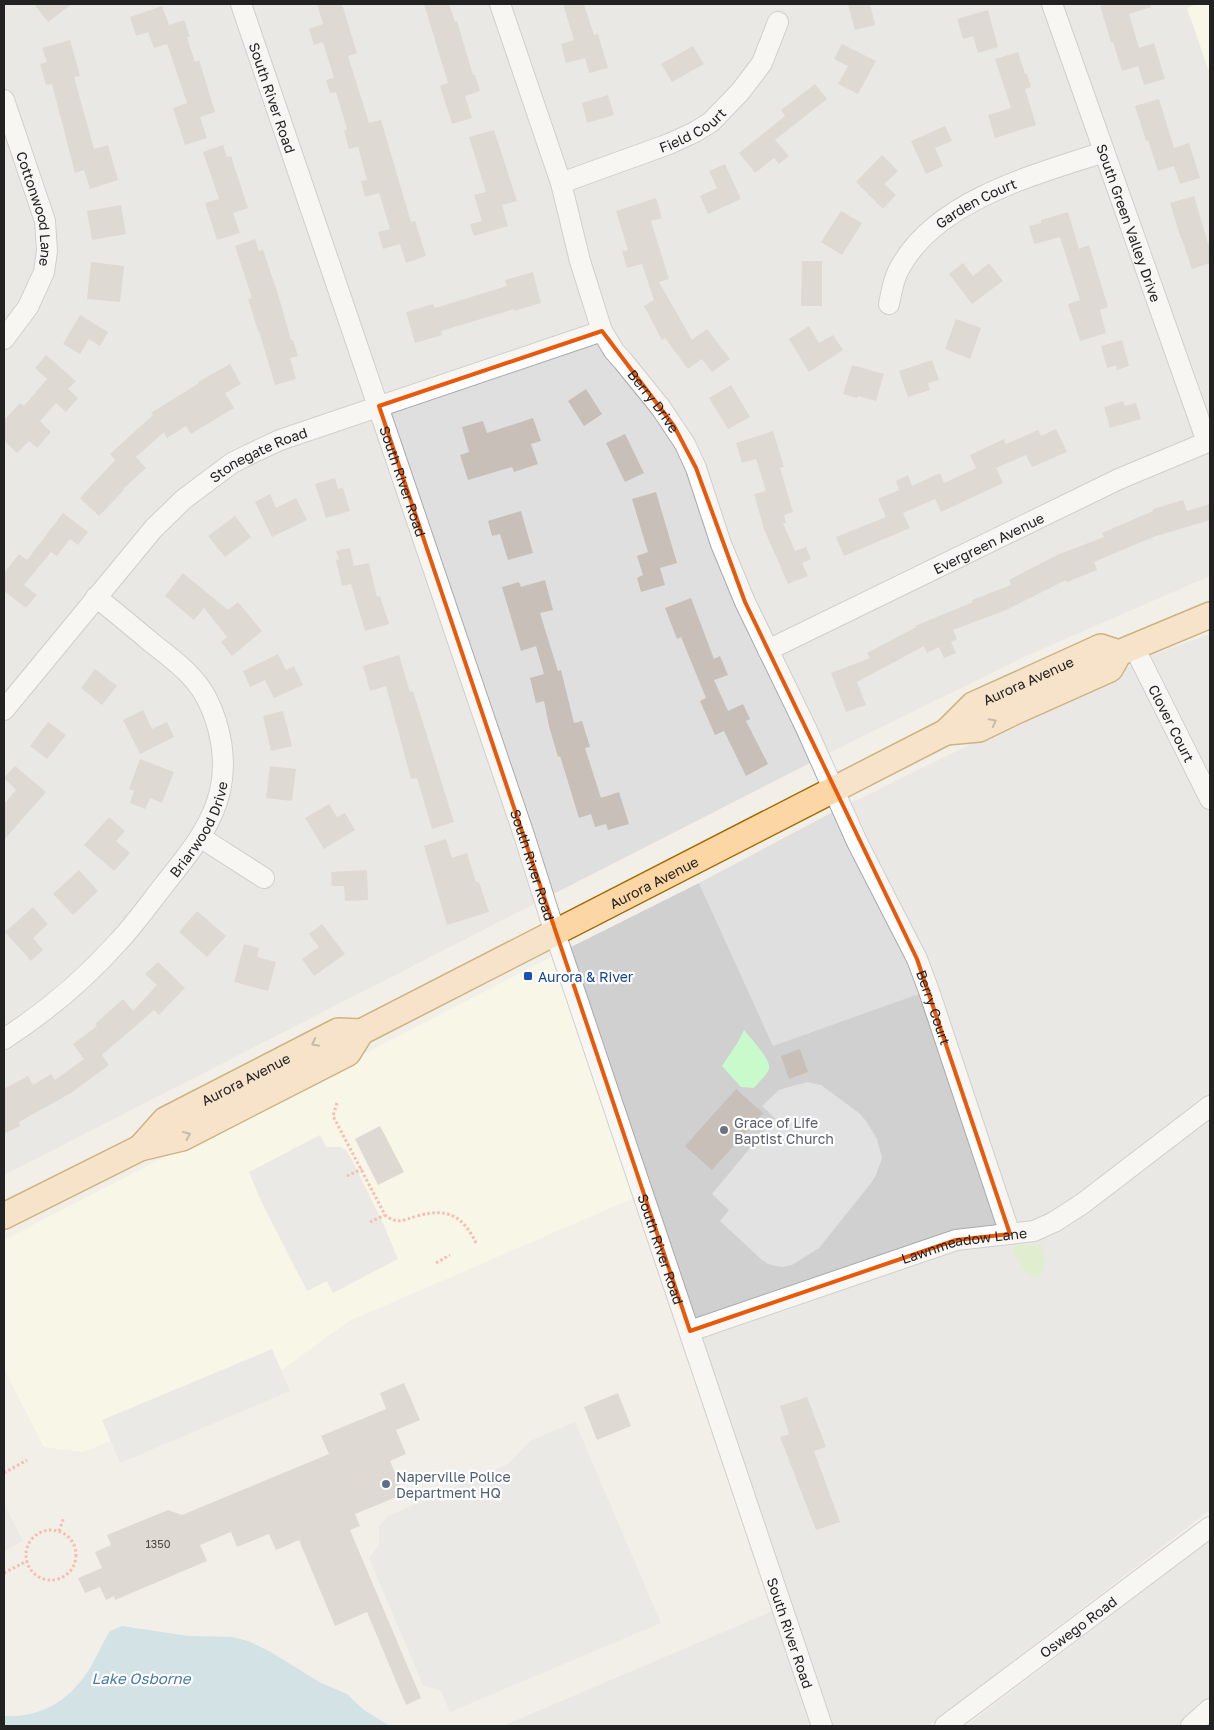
<svg xmlns="http://www.w3.org/2000/svg" width="1214" height="1730" font-family="'Golos Text',sans-serif">
  <rect width="100%" height="100%" fill="#f2efe9"/>
  <g fill="#e0dfdf">
    <path d="M4 4H1197L1187 8 1210 74V576L1026 656 853 741 4 1175Z"/>
    <path d="M1210 634V1510L928 1726H503L782 1607 692 1330 773 1047 699 883 827 815 1152 655Z"/>
    <path d="M1210 1540V1726H966Z"/>
  </g>
  <g fill="#ffffe5">
    <path d="M1197 4H1210V74L1187 8Z"/>
    <path d="M561 952 643 1194 349 1321 279 1372 83 1452 44 1447 4 1369V1240Z"/>
  </g>
  <path fill="#d0d0d0" d="M699 883 773 1046 930 990 1008 1223 692 1330 561 952Z"/>
  <path fill="#cdebb0" d="M1016 1244 1041 1245C1046 1255 1047 1274 1036 1278L1026 1273 1012 1250Z"/>
  <path fill="#c8facc" d="M744 1030C750 1038 772 1060 769 1069 766 1076 758 1083 754 1088L741 1087 722 1066 738 1042Z"/>
  <g fill="#e2e2e2">
    <path d="M807 1082 821 1085 859 1113 866 1121 877 1139 882 1158 876 1175 871 1183 819 1248 792 1265 783 1267 775 1266 768 1264 762 1260 720 1221 729 1210 712 1194 775 1118 762 1106 779 1090Z"/>
    <path d="M320 1135 326 1147H340L346 1150 351 1158 382 1221 398 1259 333 1293 327 1281 307 1291 260 1199 249 1172Z"/>
    <path d="M272 1349 290 1391 120 1463 102 1420Z"/>
    <path d="M575 1422 661 1623 450 1712 441 1691 423 1685 369 1558 379 1545V1526L388 1516 508 1464 530 1441Z"/>
    <path d="M4 1504 23 1541 4 1551Z"/>
  </g>
  <path fill="#aad3df" d="M122 1626 188 1636 232 1637 248 1641 269 1651 321 1683 347 1694 364 1710 390 1726H4V1716C42 1718 70 1700 90 1668 97 1656 103 1642 110 1631Z"/>
  <g fill="#c7bfb8">
    <path d="M34 4H72L48 22Z"/>
    <path d="M317 4H342L357 53 348 56 369 123 381 120 411 222 415 221 426 256 406 263 400 244 383 249 378 232 390 229 379 193 365 197 361 181 367 180 358 147 349 149 344 131 347 129 336 92 330 93 326 80 334 78 323 42 314 45 309 29 323 24Z"/>
    <path d="M424 4H449L455 22 457 21 473 75H475L480 91 465 96 472 118 452 124 440 86 448 83Z"/>
    <path d="M563 4H584L594 35 598 34 608 68 589 73 585 58 566 63 561 44 574 40Z"/>
    <path d="M848 4H870L875 25 855 30Z"/>
    <path d="M1108 4H1151V7L1129 14 1139 48 1154 43 1165 79 1144 85 1138 66 1122 71 1113 42H1111L1100 6Z"/>
    <path d="M162 6 169 25 184 20 190 37H187L195 62 199 60 215 112 200 117 207 138 185 145 173 108 187 103 167 44 154 48 148 32 136 36 130 17Z"/>
    <path d="M988 10 998 47 978 53 973 36 963 39 957 19Z"/>
    <path d="M70 40 80 76 74 77 94 149 108 145 118 180 90 189 84 170 75 173 52 84 46 85 40 64 47 62 42 48Z"/>
    <path d="M842 44 876 61 858 94 838 84 848 66 834 59Z"/>
    <path d="M693 46 704 64 672 82 661 64Z"/>
    <path d="M1018 52 1025 74H1027L1031 87 1025 89 1036 125 995 138 988 115 1011 108 995 59Z"/>
    <path d="M815 84 827 99 775 140 789 156 779 164 774 158 755 173 739 153 785 116 781 110Z"/>
    <path d="M608 95 614 115 587 123 582 103Z"/>
    <path d="M1159 99 1174 148 1189 143 1200 178 1180 184 1174 166 1158 171 1148 140 1146 141 1135 106Z"/>
    <path d="M945 126 952 141 935 148 943 166 926 174 911 141Z"/>
    <path d="M494 130 517 201 502 205 508 226 474 236 470 224 482 221 474 195 486 192 469 137Z"/>
    <path d="M223 145 227 157 231 156 248 208 233 213 240 233 217 240 205 203 219 199 203 152Z"/>
    <path d="M882 155 898 171 884 184 896 195 883 209 856 182Z"/>
    <path d="M725 164 741 199 708 214 700 196 717 188 709 171Z"/>
    <path d="M1194 196 1210 250V263L1192 269 1182 239H1181L1170 203Z"/>
    <path d="M656 198 662 218 651 221 669 279 659 282 692 340 707 329 730 359 712 372 702 359 688 369 665 338 662 340 644 306 654 300 642 264 627 268 622 251 628 250 616 211Z"/>
    <path d="M121 205 126 234 92 240 87 211Z"/>
    <path d="M841 211 862 223 842 255 821 242Z"/>
    <path d="M1068 212 1079 249 1089 245 1108 307 1100 310 1106 333 1080 341 1068 304 1080 300 1060 237 1034 244 1029 226 1041 223V220Z"/>
    <path d="M255 239 259 251 263 250 277 291 291 340H293L298 356 290 358 296 379 275 385 259 331H258L248 299 252 298 235 246Z"/>
    <path d="M802 261H822V306H801Z"/>
    <path d="M91 262 124 266 120 302 87 299Z"/>
    <path d="M963 263 973 276 989 263 1003 281 972 304 949 274Z"/>
    <path d="M533 272 541 303 514 311V309L441 331 442 335 415 343 406 312 433 304 435 308 507 286 505 280Z"/>
    <path d="M80 315 108 332 100 346 89 339 80 354 63 344Z"/>
    <path d="M956 319 981 328 970 359 945 349Z"/>
    <path d="M809 326 819 343 833 335 843 350 809 372 789 339Z"/>
    <path d="M1122 340 1129 366 1117 370 1116 365 1107 368 1101 346Z"/>
    <path d="M46 355 76 381 68 389 78 398 66 412 56 403 40 421 51 432 37 448 29 441 17 453 4 440V420L20 403 24 406 47 379 35 368Z"/>
    <path d="M932 360 939 380 928 383 930 390 908 397 899 371Z"/>
    <path d="M230 364 241 384 225 393 234 408 191 434 186 426 167 438 164 432 136 457 146 468 123 489 124 490 99 516 80 498 115 460 110 454 153 415 151 413 199 383 198 382Z"/>
    <path d="M852 365 884 374 876 401 858 396 857 398 843 394Z"/>
    <path d="M731 385 750 417 728 429 709 398Z"/>
    <path d="M586 389 602 414 584 426 568 401Z"/>
    <path d="M1123 401 1125 406 1136 403 1141 419 1110 428 1104 407Z"/>
    <path d="M533 418 541 441 531 444 538 464 514 472 512 467 468 480 460 455 469 452 462 427 483 421 487 433Z"/>
    <path d="M1056 429 1067 452 1032 467 1026 455 996 468 1003 483 941 512 935 499 903 513 910 528 844 556 836 537 886 517 878 499 899 490 896 481 908 475 912 486 940 473 944 483 976 468 970 455 1004 439 1006 444 1038 430 1041 436Z"/>
    <path d="M773 431 784 467 780 468 793 512 784 515 786 523H783L795 551 806 547 811 559 802 563 808 576 788 584 764 529 754 494 766 491 756 459 742 463 736 443Z"/>
    <path d="M625 434 644 473 625 482 606 443Z"/>
    <path d="M335 478 338 489 343 488 350 511 326 518 315 484Z"/>
    <path d="M656 492 677 563 660 568 665 585 641 592 637 578 643 575 637 556 648 552 632 499Z"/>
    <path d="M270 494 276 508 296 498 307 520 272 537 255 502Z"/>
    <path d="M1183 500 1187 511 1210 504V520L1153 537 1094 562 1097 570 1067 582 1066 580 1006 610 953 630 957 639 951 642 956 653 944 658 939 647 927 653 924 646 857 682 866 705 846 712 831 673 870 658 867 653 916 627 915 626 973 602 972 600 1011 585 1009 580 1057 555 1104 537 1102 533 1153 511V509Z"/>
    <path d="M521 511 533 553 508 560 500 534 492 536 488 521Z"/>
    <path d="M63 513 88 532 78 545 70 539 57 556 51 552 24 585 37 595 26 608 4 591V573L19 554 27 560Z"/>
    <path d="M235 516 251 537 225 557 208 536Z"/>
    <path d="M350 548 354 566 369 563 377 597 380 596 389 624 365 631 351 584 342 586 336 560 339 559 336 551Z"/>
    <path d="M183 573 228 610 238 602 262 631 232 656 221 642 227 637 204 608 194 620 165 596Z"/>
    <path d="M545 580 553 610 540 613 558 671 561 670 574 723 582 721 590 747 585 748 601 798 619 792 629 824 608 830 606 824 595 827 591 814 579 818 560 756 558 757 549 726 544 701 536 703 530 678 544 674 536 646 521 651 502 587 519 582 521 587Z"/>
    <path d="M691 598 714 659 720 656 728 675 714 680 728 711 743 704 750 719 746 721 768 764 746 776 724 731 715 735 700 701 706 698 681 637 677 639 665 608Z"/>
    <path d="M278 654 286 670 294 666 303 685 274 698 265 680 250 687 243 671Z"/>
    <path d="M399 655 410 692 413 691 454 822 432 829 417 778 411 779 386 686 370 691 363 666Z"/>
    <path d="M95 669 117 686 102 705 81 688Z"/>
    <path d="M143 710 152 729 167 722 174 737 140 754 123 720Z"/>
    <path d="M283 711 292 746 271 751 263 716Z"/>
    <path d="M48 722 66 735 47 759 30 746Z"/>
    <path d="M140 759 174 772 162 803 150 798 145 809 130 803 134 791 129 789Z"/>
    <path d="M15 766 46 792 4 840V804L16 790 4 778Z"/>
    <path d="M270 766 296 769 292 801 266 798Z"/>
    <path d="M329 804 337 817 345 813 355 830 324 849 305 818Z"/>
    <path d="M109 817 125 831 116 841 130 853 114 871 84 845Z"/>
    <path d="M446 839 452 858 467 853 476 882H479L489 912 447 925 424 846Z"/>
    <path d="M79 870 98 891 73 915 53 894Z"/>
    <path d="M367 870 368 900 345 901 344 886H332L331 872Z"/>
    <path d="M33 907 48 924 33 938 43 950 31 961 5 932Z"/>
    <path d="M197 911 226 936 207 957 179 932Z"/>
    <path d="M322 924 345 954 314 976 302 959 319 947 309 934Z"/>
    <path d="M244 944 259 948 257 957 276 962 268 991 234 982Z"/>
    <path d="M158 962 185 988 159 1015 154 1010 102 1055 109 1065 71 1093 19 1122 20 1126 4 1134V1089L28 1076 33 1085 51 1074 55 1080 84 1059 73 1044 97 1026 95 1024 123 999 133 1011 157 985 145 974Z"/>
    <path d="M800 1049 808 1072 789 1079 781 1056Z"/>
    <path d="M736 1089 763 1113 712 1170 685 1146Z"/>
    <path d="M380 1126 404 1172 378 1185 355 1139Z"/>
    <path d="M404 1383 420 1420 396 1430 406 1454 390 1461 404 1494 355 1514 360 1526 350 1530 421 1698 406 1705 367 1612 335 1626 299 1540 276 1550 269 1534 237 1547 231 1532 200 1545 207 1561 115 1600 114 1596 106 1600 100 1587 85 1593 78 1578 102 1568 95 1552 111 1545 107 1535 168 1510 182 1515 329 1454 321 1436 386 1409 380 1393Z"/>
    <path d="M618 1393 631 1426 597 1440 584 1407Z"/>
    <path d="M807 1397 826 1447 814 1451 840 1522 816 1530 780 1437 789 1434 780 1406Z"/>
  </g>
  <g fill="none" stroke-linecap="round" stroke-linejoin="round">
    <g stroke="#a9a9a9" stroke-width="22">
      <g id="minor">
        <path id="s1" d="M241 4 524 835 555 933 822 1726"/>
        <path id="s2" d="M500 4 561 183 580 261 602 331 614 351 623 361 661 408 685 444 696 468 721 544 745 602 806 728 857 842 917 959 929 991 1010 1234"/>
        <path id="s3" d="M1052 4 1207 442"/>
        <path id="s4" d="M4 100 45 221 47 251 44 272 28 307 4 339"/>
        <path id="s5" d="M561 183 669 144 695 132 711 122 740 92 762 63 778 22"/>
        <path id="s6" d="M889 304C892 290 894 276 902 264 940 199 1037 174 1104 152"/>
        <path id="s7" d="M1134 647 1210 799"/>
        <path id="s8" d="M768 650 1119 479 1210 441"/>
        <path id="s9" d="M4 710 154 528 184 499 232 463 250 454 280 440 602 331"/>
        <path d="M200 837 264 878"/>
        <path id="s10" d="M4 1039C46 1012 85 979 119 941 135 924 149 904 164 885 186 857 212 827 220 791 227 761 221 727 207 699 195 675 172 659 152 643 133 627 115 612 96 597"/>
        <path id="s11" d="M690 1331 956 1240 1034 1231 1054 1222 1082 1204 1210 1106"/>
        <path id="s12" d="M945 1726 1210 1527"/>
        <path d="M1191 1726 1210 1709"/>
      </g>
    </g>
    <g stroke="#a06b00" stroke-width="28">
      <g id="major">
        <path d="M946 732 979 729 1016 711 1110 669 1119 653"/>
        <path id="s13" d="M140 1148 165 1120 338 1031 361 1032 946 732 973 705 1101 647 1119 653 1210 615"/>
        <path d="M4 1216 140 1148 182 1138 348 1053 361 1032"/>
      </g>
    </g>
    <g stroke="#fa8072" stroke-width="3" stroke-dasharray="2.5 2.5" stroke-linecap="butt">
      <path d="M337 1103 333 1116 385 1215C398 1225 403 1220 417 1216 449 1207 464 1217 477 1245"/>
      <path d="M347 1176 362 1169"/>
      <path d="M370 1222 385 1215"/>
      <path d="M436 1263 450 1255"/>
      <path d="M4 1473 27 1460"/>
      <circle cx="51" cy="1555" r="25"/>
      <path d="M59 1531 64 1517"/>
      <path d="M4 1573 27 1561"/>
    </g>
    <use href="#minor" stroke="#fff" stroke-width="20"/>
    <use href="#major" stroke="#fcd6a4" stroke-width="25"/>
  </g>
  <defs><path id="oneway-chevron" d="M-2-3.5L2.5 0L-2 3.5" fill="none" stroke-width="1.6" stroke-linecap="round" stroke-linejoin="round" transform="scale(1.25)"/></defs>
  <g stroke="#8f7c63">
    <use href="#oneway-chevron" transform="translate(993 722) rotate(-28)"/>
    <use href="#oneway-chevron" transform="translate(315 1043) rotate(153)"/>
    <use href="#oneway-chevron" transform="translate(187 1135) rotate(-24)"/>
  </g>
  <path d="M0 0H1214V1730H0ZM602 331 674 426 696 468 745 602 917 959 1010 1234 956 1240 690 1331 379 406Z" fill="#f2efe9" fill-opacity=".55" fill-rule="evenodd"/>
  <path fill="none" stroke="#e8590c" stroke-width="4" stroke-linejoin="round" d="M602 331 674 426 696 468 745 602 917 959 1010 1234 956 1240 690 1331 379 406Z"/>
  <rect fill="#1a4fb4" stroke="#fff" stroke-width="2" x="523" y="971" width="10" height="10" rx="2.5"/>
  <circle fill="#6b7280" stroke="#fff" stroke-width="2" cx="724" cy="1130" r="5"/>
  <circle fill="#5c6f8a" stroke="#fff" stroke-width="2" cx="386" cy="1484" r="5"/>
  <g text-anchor="middle" dominant-baseline="central" stroke-width="4.5" stroke-linejoin="round" paint-order="stroke">
    <g font-size="11" fill="#4b4948">
      <text x="158" y="1543">1350</text>
    </g>
    <g font-size="14" fill="#222" stroke="#fff">
      <text stroke="none"><textPath href="#s1" startOffset="99">South River Road</textPath></text>
      <text stroke="none"><textPath href="#s5" startOffset="142">Field Court</textPath></text>
      <text stroke="none"><textPath href="#s6" startOffset="140">Garden Court</textPath></text>
      <text stroke="none"><textPath href="#s4" startOffset="114">Cottonwood Lane</textPath></text>
      <text stroke="none"><textPath href="#s3" startOffset="232">South Green Valley Drive</textPath></text>
      <text stroke="none"><textPath href="#s2" startOffset="430">Berry Drive</textPath></text>
      <text stroke="none"><textPath href="#s9" startOffset="365">Stonegate Road</textPath></text>
      <text stroke="none"><textPath href="#s1" startOffset="504">South River Road</textPath></text>
      <text stroke="none"><textPath href="#s8" startOffset="245">Evergreen Avenue</textPath></text>
      <text stroke="none"><textPath href="#s13" startOffset="1011">Aurora Avenue</textPath></text>
      <text stroke="none"><textPath href="#s7" startOffset="85">Clover Court</textPath></text>
      <text stroke="none"><textPath href="#s10" startOffset="290">Briarwood Drive</textPath></text>
      <text stroke="none"><textPath href="#s1" startOffset="909">South River Road</textPath></text>
      <text stroke="none"><textPath href="#s13" startOffset="584">Aurora Avenue</textPath></text>
      <text stroke="none"><textPath href="#s2" startOffset="1100">Berry Court</textPath></text>
      <text stroke="none"><textPath href="#s13" startOffset="128">Aurora Avenue</textPath></text>
      <text stroke="none"><textPath href="#s11" startOffset="288">Lawnmeadow Lane</textPath></text>
      <text stroke="none"><textPath href="#s1" startOffset="1314">South River Road</textPath></text>
      <text stroke="none"><textPath href="#s12" startOffset="166">Oswego Road</textPath></text>
      <text stroke="none"><textPath href="#s1" startOffset="1719">South River Road</textPath></text>
    </g>
    <g font-size="14" fill="#164399" stroke="#fff" text-anchor="start">
      <text x="538" y="976">Aurora &amp; River</text>
    </g>
    <g font-size="14" fill="#5b616d" stroke="#fff" text-anchor="start">
      <text x="734" y="1122">Grace of Life<tspan x="734" dy="16">Baptist Church</tspan></text>
    </g>
    <g font-size="14" fill="#4e5e75" stroke="#fff" text-anchor="start">
      <text x="396" y="1476">Naperville Police<tspan x="396" dy="16">Department HQ</tspan></text>
    </g>
    <g font-size="15" font-style="italic" fill="#4a7aab" stroke="#fff">
      <text x="141" y="1678">Lake Osborne</text>
    </g>
  </g>
  <rect width="1214" height="1730" fill="none" stroke="#222222" stroke-width="10"/>
</svg>
